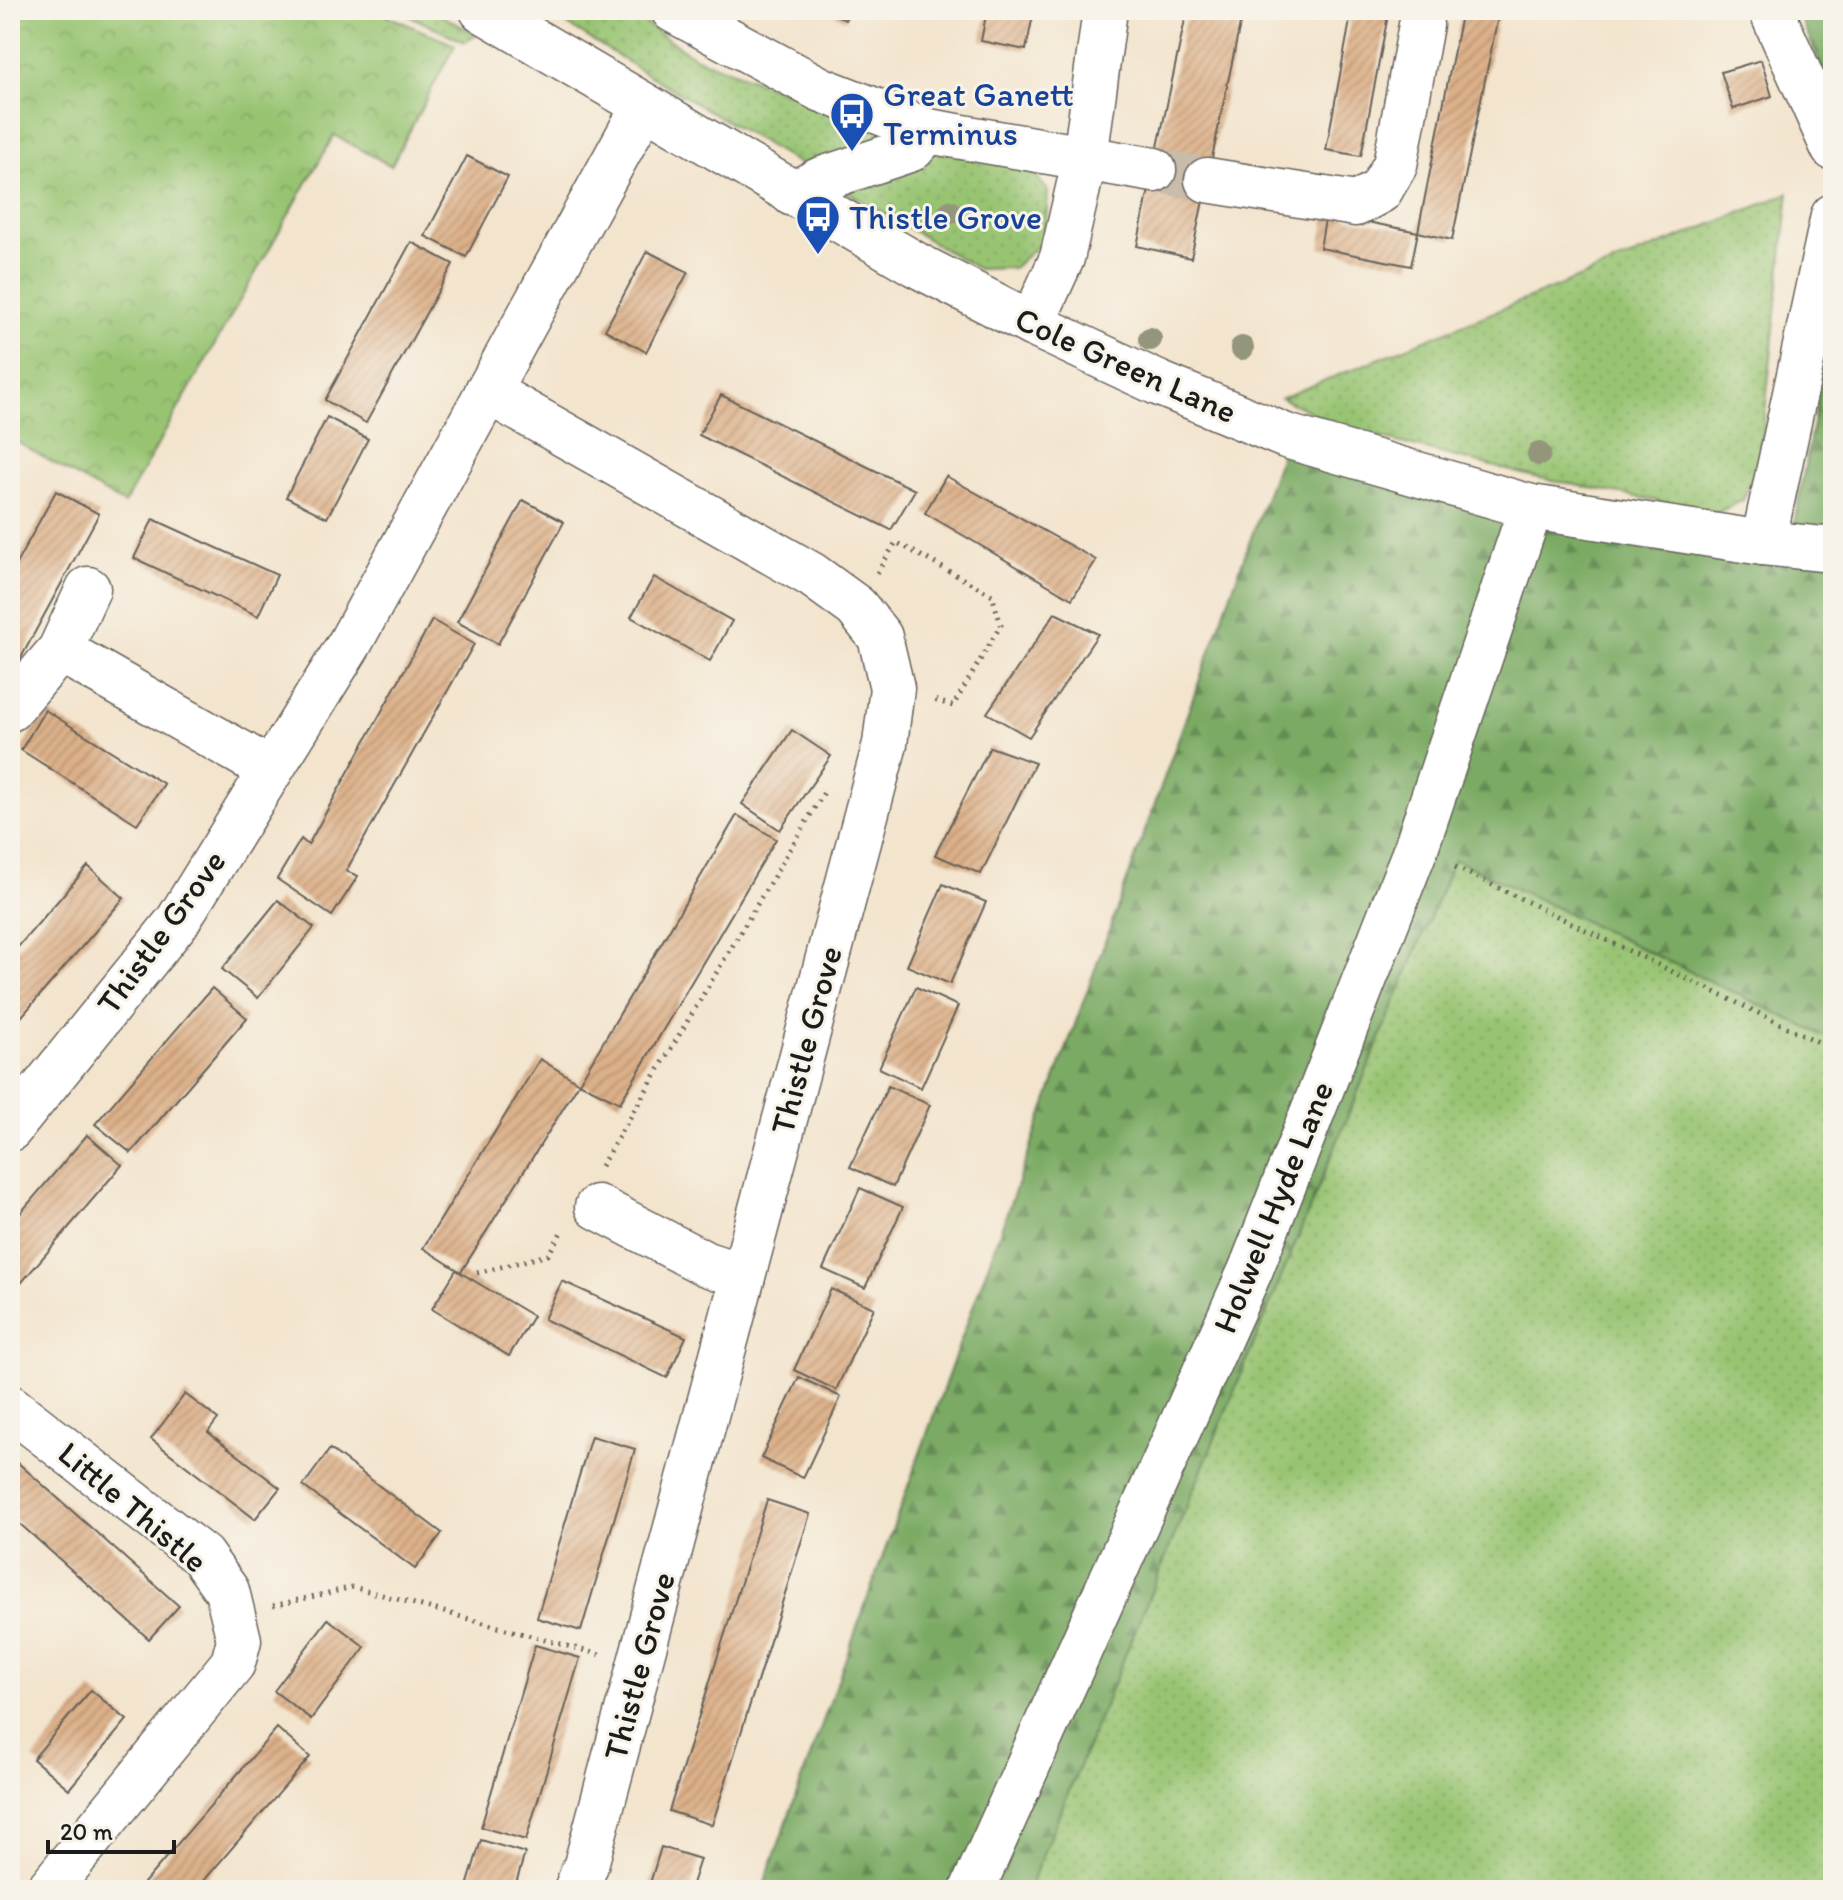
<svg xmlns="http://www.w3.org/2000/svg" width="1843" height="1900" font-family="Itim,sans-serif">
  <defs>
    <pattern id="grass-dots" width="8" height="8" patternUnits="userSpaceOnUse" patternTransform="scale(2)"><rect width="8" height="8" fill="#98c472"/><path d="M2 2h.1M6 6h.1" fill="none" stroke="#82a862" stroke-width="1.8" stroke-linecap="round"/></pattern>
    <pattern id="forest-firs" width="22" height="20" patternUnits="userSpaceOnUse" patternTransform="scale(2)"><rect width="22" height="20" fill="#7aaa64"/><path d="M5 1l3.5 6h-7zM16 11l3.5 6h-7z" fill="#638a52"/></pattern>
    <pattern id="park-crowns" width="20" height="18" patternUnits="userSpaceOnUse" patternTransform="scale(2)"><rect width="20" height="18" fill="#98c472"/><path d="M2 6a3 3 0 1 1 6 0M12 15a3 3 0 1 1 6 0" fill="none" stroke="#82a862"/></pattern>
    <pattern id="building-hatch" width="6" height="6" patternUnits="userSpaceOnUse" patternTransform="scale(2)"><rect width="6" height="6" fill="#dcb089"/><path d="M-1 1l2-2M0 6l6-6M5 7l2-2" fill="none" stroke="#bc9776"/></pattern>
  </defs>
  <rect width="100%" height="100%" fill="#f7f3e8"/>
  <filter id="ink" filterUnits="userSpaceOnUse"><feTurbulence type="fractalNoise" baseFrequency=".0125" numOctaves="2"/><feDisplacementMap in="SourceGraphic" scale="16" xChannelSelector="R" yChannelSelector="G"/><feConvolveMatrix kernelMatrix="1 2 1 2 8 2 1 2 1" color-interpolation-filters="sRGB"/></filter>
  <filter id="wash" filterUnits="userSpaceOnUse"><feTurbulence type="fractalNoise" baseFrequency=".006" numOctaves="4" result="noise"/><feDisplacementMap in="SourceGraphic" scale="32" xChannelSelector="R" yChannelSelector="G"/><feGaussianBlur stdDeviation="1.8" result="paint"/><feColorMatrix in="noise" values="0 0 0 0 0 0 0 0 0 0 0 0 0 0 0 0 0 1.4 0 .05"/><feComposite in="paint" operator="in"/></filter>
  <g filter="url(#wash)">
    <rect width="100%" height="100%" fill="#f3e4cd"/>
    <g fill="url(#grass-dots)" stroke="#5a7047" stroke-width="2">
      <path d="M397 10H432L477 35 465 42Z"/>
      <path d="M544 10H625L696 58 883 128 1022 158 1048 191 1045 239 1013 268 978 269 650 76Z"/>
      <path d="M1789 193 1760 458 1743 500 1717 513 1535 477 1346 429 1281 398Z"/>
      <path d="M1454 859 1833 1040V1890H1028Z"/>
    </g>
    <g fill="url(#forest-firs)" stroke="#4b6340" stroke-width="2">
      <path d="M1797 10H1833V93Z"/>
      <path d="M1833 318V1040L1454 859 1028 1890H762L1282 452 1786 566Z"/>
    </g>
    <path fill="url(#park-crowns)" stroke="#5a7047" stroke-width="2" d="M10 10H374L455 45 391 166 334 135 124 504 10 438Z"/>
    <g id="blocks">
      <g fill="url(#building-hatch)">
        <path d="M826 10H850L845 20Z"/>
        <path d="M987 10H1034L1026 50 981 41Z"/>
        <path d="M1187 10H1243L1191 258 1137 246Z"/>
        <path d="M1352 10H1389L1361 156 1326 150Z"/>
        <path d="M1462 10 1498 17 1452 240 1418 232 1411 266 1320 248 1326 214 1418 232Z"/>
        <path d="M1761 60 1772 96 1733 109 1721 72Z"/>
        <path d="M467 156 508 177 466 257 425 236Z"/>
        <path d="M411 242 453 264 366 423 325 400Z"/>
        <path d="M647 251 688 272 646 352 605 330Z"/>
        <path d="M721 395 915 490 891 530 699 435Z"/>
        <path d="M327 417 368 439 327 518 286 497Z"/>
        <path d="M946 476 1096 560 1072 599 925 513Z"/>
        <path d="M56 491 99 514 10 678V575Z"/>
        <path d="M523 500 564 522 498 644 457 622Z"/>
        <path d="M153 519 277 575 258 616 134 558Z"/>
        <path d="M654 577 732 621 710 661 631 617Z"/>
        <path d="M1055 613 1098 634 1029 737 987 713Z"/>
        <path d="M432 620 474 644 346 871 358 876 332 916 277 879 301 839 308 845Z"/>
        <path d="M45 710 164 784 137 824 21 750Z"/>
        <path d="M792 730 831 756 780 830 742 804Z"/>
        <path d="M990 747 1035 763 981 874 935 855Z"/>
        <path d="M737 815 776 839 620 1103 579 1083Z"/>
        <path d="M88 866 124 898 10 1030V956Z"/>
        <path d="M943 884 986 902 950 984 907 966Z"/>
        <path d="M278 900 314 928 258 998 222 969Z"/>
        <path d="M916 987 958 1006 921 1088 879 1068Z"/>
        <path d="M212 988 247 1018 131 1153 95 1124Z"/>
        <path d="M540 1059 579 1083 461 1272 423 1248Z"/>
        <path d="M888 1086 930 1105 893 1187 850 1167Z"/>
        <path d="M87 1135 122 1165 10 1296V1225Z"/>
        <path d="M860 1188 903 1207 865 1288 823 1269Z"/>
        <path d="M456 1270 533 1316 509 1356 432 1309Z"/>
        <path d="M562 1281 686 1337 667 1378 544 1319Z"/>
        <path d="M831 1289 874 1308 836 1390 794 1370Z"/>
        <path d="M799 1377 841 1397 803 1478 761 1458Z"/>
        <path d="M185 1394 218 1419 208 1432 280 1488 255 1519 151 1439Z"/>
        <path d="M591 1436 635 1449 581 1631 537 1618Z"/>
        <path d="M330 1449 442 1533 415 1569 303 1486Z"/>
        <path d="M16 1461 179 1606 149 1639 10 1515V1469Z"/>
        <path d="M767 1500 810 1514 712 1825 669 1811Z"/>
        <path d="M328 1619 365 1647 311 1719 274 1691Z"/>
        <path d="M535 1645 580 1658 526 1840 481 1827Z"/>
        <path d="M91 1690 127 1720 69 1789 33 1759Z"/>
        <path d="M277 1728 310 1757 196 1890H138Z"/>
        <path d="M481 1840 525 1853 514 1890H466Z"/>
        <path d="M661 1847 700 1859 690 1890H648Z"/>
      </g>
    </g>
  </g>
  <g filter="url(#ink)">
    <use href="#blocks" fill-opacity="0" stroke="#67625a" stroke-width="2"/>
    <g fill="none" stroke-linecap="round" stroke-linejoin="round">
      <path stroke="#c8bcaa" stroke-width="44" stroke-dasharray="44 22" stroke-linecap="butt" d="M1154 170 1207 180"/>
      <g stroke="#67625a" stroke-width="47">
        <g id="minor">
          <path d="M482 10 915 264 1032 324 1158 383 1286 436 1531 507 1763 543 1833 550"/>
          <path d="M673 10 820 89 928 131 1154 170"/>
          <path d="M1771 10 1833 148"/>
          <path d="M1207 180 1356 204 1380 191 1395 165 1421 25"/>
          <path d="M793 194 819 180 912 149 928 131"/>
          <path d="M1032 324 1062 258 1085 158 1105 10"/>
          <path d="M487 391 812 575 856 607 880 637 892 688 885 744 586 1865 576 1890"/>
          <path d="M1763 543 1833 216"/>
          <path d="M60 650 271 770"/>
          <path d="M10 709 60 650 88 589"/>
          <path d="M10 1129 177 922 271 770 350 643 644 106"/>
          <path d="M597 1207 706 1264 743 1276"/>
          <path d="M10 1407 202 1556 227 1591 239 1640 233 1663 48 1890"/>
          <path d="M972 1890 1251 1269 1416 848 1531 507"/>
        </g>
      </g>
      <g stroke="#67625a" stroke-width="5" stroke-dasharray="2 6" stroke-linecap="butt">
        <path d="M877 573 896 542 992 595 1001 625 953 706 934 700"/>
        <path d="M1455 867 1833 1049"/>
        <path d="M601 1166 826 789"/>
        <path d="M477 1273 548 1255 563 1229"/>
        <path d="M273 1606 353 1587 600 1655"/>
      </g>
      <use href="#minor" stroke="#fff" stroke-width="44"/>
    </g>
    <g fill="#94967c">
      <circle cx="950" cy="212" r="12"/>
      <circle cx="1150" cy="339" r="12"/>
      <circle cx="1242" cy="348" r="12"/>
      <circle cx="1539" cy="454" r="12"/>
    </g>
  </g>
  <defs>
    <g id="bus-pin" transform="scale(2.3)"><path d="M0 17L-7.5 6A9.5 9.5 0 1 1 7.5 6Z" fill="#1a4fb4" stroke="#f7f3e8"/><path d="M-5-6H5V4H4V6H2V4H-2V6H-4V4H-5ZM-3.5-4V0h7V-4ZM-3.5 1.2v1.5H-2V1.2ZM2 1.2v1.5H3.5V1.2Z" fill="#fff"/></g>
  </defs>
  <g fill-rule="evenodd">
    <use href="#bus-pin" x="852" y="114"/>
    <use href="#bus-pin" x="818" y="217"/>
  </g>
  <g text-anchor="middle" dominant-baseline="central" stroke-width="6" stroke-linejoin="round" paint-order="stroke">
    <g font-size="34" fill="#164399" stroke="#f7f3e8" text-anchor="start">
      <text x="883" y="94">Great Ganett<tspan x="883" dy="39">Terminus</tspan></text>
      <text x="849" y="217">Thistle Grove</text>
    </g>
    <g font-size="34" fill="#1c1c1c" stroke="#f7f3e8">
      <text transform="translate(1126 365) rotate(24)">Cole Green Lane</text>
      <text transform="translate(161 932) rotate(-54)">Thistle Grove</text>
      <text transform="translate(806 1040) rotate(-75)">Thistle Grove</text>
      <text transform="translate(1273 1207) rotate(-68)">Holwell Hyde Lane</text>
      <text transform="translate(133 1507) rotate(40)">Little Thistle</text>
      <text transform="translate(639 1666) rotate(-75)">Thistle Grove</text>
    </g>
  </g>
  <rect width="1843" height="1900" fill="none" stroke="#f7f3e8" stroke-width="40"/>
  <path d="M48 1840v12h126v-12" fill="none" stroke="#1c1c1c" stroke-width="4"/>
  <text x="60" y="1840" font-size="24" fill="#1c1c1c" stroke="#f7f3e8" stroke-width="6" paint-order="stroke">20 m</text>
</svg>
